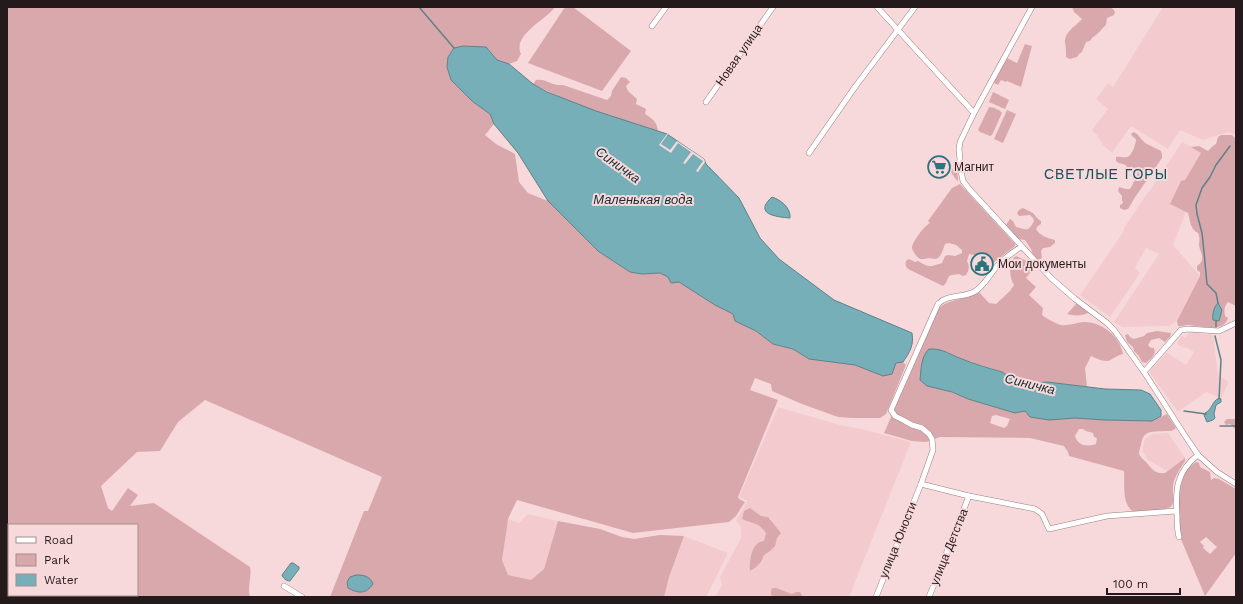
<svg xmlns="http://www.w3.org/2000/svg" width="1243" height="604" font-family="'Work Sans',sans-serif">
  <rect width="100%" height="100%" fill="#f8d9db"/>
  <g fill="#f3cbce">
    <path d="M1163 7H1236V135L1228 132 1203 140 1180 130 1168 149 1131 126 1112 153 1103 145 1097 135 1092 130 1108 109 1096 99 1108 83 1113 87Z"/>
    <path d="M1182 142 1202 152 1170 204 1186 212 1173 245 1200 276 1177 321 1169 326 1122 327 1114 322 1159 254 1146 248 1135 268 1140 273 1110 317 1080 295 1122 234 1124 228 1148 192H1149Z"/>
    <path d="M1193 332 1213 335 1218 375 1229 382 1221 398 1206 392 1178 412 1150 373 1151 369 1167 353 1186 365 1194 352 1186 347 1185 348 1182 347 1183 345H1182L1181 347 1177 344 1182 336 1185 338 1189 333Z"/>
    <path d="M778 407 840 425 862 429 911 442 849 597H715L722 585 720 577 741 538V527L736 521 747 501 739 497Z"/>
    <path d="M1168 433 1185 458 1167 471 1148 460 1142 450 1145 439 1152 434Z"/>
    <path d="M528 514 558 521 544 569 531 580 508 575 502 560 507 527 508 519 519 523Z"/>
    <path d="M684 536 728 553 706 597H663L669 577Z"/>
  </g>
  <g fill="#d9a8ac" fill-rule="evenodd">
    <path d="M7 7H555C546 20 512 35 521 54L517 61 509 64 497 60 486 47 463 46 454 48 448 57 447 67 451 80 472 101 490 114 494 124 485 135 496 144 515 154 519 182 528 193 548 201 598 251 630 272 642 274 660 273 679 282 715 305 733 314 735 321 756 331 773 344 793 349 809 359 855 365 883 376 897 363 903 362 906 365 886 414 880 418H852L838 417 802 404 772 391 771 384 755 378 750 390 778 400 738 497 739 499 745 502 736 516 729 522 633 533 517 500 508 519 507 527 502 560 508 575 531 580 544 569 558 521 600 529 622 537 634 539 660 535 684 536 669 577 664 597H330L364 511H368L382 477 205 400 178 422 160 451 137 452 101 486 108 508 112 511 128 488 138 495 130 506 154 503 250 567C252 577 247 587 250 597H7ZM9 525H137V595H9Z"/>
    <path d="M565 7H573L631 51 602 91 528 63Z"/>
    <path d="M1072 7H1109L1113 9 1115 12 1114 15 1107 18 1106 25C1102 28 1100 32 1097 34 1094 37 1092 37 1090 41L1086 42 1082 52 1079 54 1077 57 1070 59 1066 57C1066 52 1066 48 1065 43 1064 32 1076 26 1082 19L1074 12Z"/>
    <path d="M1025 44 1032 46 1021 87 1007 81 1006 82 1001 80 998 85 994 83 995 80 1007 58 1017 63Z"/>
    <path d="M621 77 626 78 630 82 626 86 628 91 637 99 636 104 646 109 645 114C653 119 657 122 658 131 616 118 572 105 533 84L536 80C546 78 551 86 563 85L607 100 611 96 612 91Z"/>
    <path d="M993 92 1009 100 1005 109 989 102Z"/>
    <path d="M989 107C993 107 1000 110 1002 113L992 135 990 136 980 132 978 130Z"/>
    <path d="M1007 110 1016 114 1003 143 994 139Z"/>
    <path d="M1134 132 1137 134 1145 143 1161 151 1162 155V158L1138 193C1135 196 1131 205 1128 209L1124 210 1120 208V205L1123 203 1122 200V196L1118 191 1119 187 1126 189H1130C1132 187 1136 176 1138 173L1127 168 1126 165 1119 163 1116 161V157C1120 156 1123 158 1127 157 1132 156 1136 144 1136 139L1133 137 1131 134Z"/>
    <path d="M1221 135H1232L1236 139V306L1228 302C1224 307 1224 310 1225 316L1228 318C1224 334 1198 325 1187 325 1183 325 1182 327 1178 326L1177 321 1200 276V272L1197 270V266C1206 260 1201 254 1199 246 1199 242 1200 239 1199 236 1198 231 1198 234 1195 231 1190 227 1190 219 1188 213L1170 204 1181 181 1185 180 1201 153 1191 147 1199 146 1208 151 1213 146 1216 144 1218 137Z"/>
    <path d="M955 165 957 166 958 180 957 181 951 172Z"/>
    <path d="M960 184 1015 244V246L993 263 983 257 969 254 967 261C970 266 969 270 966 275L963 276 959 274 952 275 949 276 946 283 943 286 910 270C906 268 905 265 906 261L909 259 915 262 918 261C930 268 929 267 942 263L945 256 948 255 955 256 962 253V250L956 245 949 243 945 244C943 249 941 259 935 259 932 259 931 258 928 258 922 260 919 260 915 254 914 252 912 250 912 248 912 242 924 226 930 223L928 221 952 188Z"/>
    <path d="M1023 208 1033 213 1038 219 1041 221V224L1038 226 1036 229C1040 236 1048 238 1055 240V243L1050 247 1043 248 1041 251 1042 258 1039 260C1033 258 1033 254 1031 249 1029 246 1027 243 1025 240L1018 239 1006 225 1010 219 1013 221 1016 227C1026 229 1028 233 1034 221L1033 218 1030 215 1019 216 1017 213 1019 210Z"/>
    <path d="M1016 256 1029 262 1034 268 1026 278 1036 287 1029 295 1043 308 1042 315C1047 319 1055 323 1061 325 1068 326 1076 323 1083 322 1101 321 1120 336 1123 354 1118 355 1116 357 1112 359 1105 364 1098 359 1091 356L1085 368 1087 387 1047 382 1025 384 1008 376 1002 372 960 358 947 352 925 353 920 380 968 399 1015 413 1025 411 1049 420 1075 418 1105 420 1152 421 1167 414 1176 428C1172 432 1169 431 1164 431 1151 432 1143 430 1141 445 1140 448 1139 451 1139 454 1141 458 1143 459 1146 462 1151 468 1156 475 1165 473L1185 458V461C1180 469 1174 477 1173 486 1172 492 1175 501 1172 505 1171 508 1164 509 1161 510 1152 513 1143 510 1134 512 1121 505 1125 483 1124 471L1069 456 1068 452 1064 446 1030 438 940 437 926 442 912 441 884 433 939 308C950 298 967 300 979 292L989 303 996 304 1010 291 1014 285C1009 277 1008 262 1016 256ZM996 415 1010 419 1007 426 1004 428 990 423 992 416ZM1079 429H1083L1086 431 1093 433 1094 437 1097 438 1096 444C1087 447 1078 446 1075 436Z"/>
    <path d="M1076 304H1078L1088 312V313C1082 316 1073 316 1067 314Z"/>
    <path d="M1157 331 1171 333 1170 337 1165 342 1159 338 1151 340 1148 345 1151 348H1154C1157 355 1151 358 1146 363L1142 362 1139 356 1134 351 1133 347 1127 342 1125 335 1128 334 1130 337 1134 339 1144 336 1147 333Z"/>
    <path d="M1227 419H1236V430L1230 424 1226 425 1224 422Z"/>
    <path d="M1196 462 1199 463 1200 467 1210 472 1211 480 1214 478 1219 479 1236 489V553L1205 596 1180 537 1178 495 1184 475 1187 469ZM1206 537 1217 547 1210 554 1203 548 1204 546 1200 542Z"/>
    <path d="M750 508 761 516 768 517 781 533 777 538 775 546 770 551 764 555 761 562 756 567 750 571C749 563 751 548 758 543 759 542 762 541 764 541L766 533C757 521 755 525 742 519L744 511Z"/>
    <path d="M772 588H776L792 594 796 592H800L803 597H774L771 595V591Z"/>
  </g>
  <g fill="#76afb7" stroke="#5e8288">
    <path d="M463 46 486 47 497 60 509 64 533 84 547 92 596 111 667 134 704 159 706 164 739 198 760 238 779 259 834 300 912 333C914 345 910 352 903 362L896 363 892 374 883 376 855 365 809 359 793 349 773 344 756 331 735 321 733 314 715 305 679 282 671 283 668 277 660 273 642 274 630 272 598 251 548 201 518 153 494 124 490 114 472 101 451 80 447 67 448 57 454 48Z"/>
    <path d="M772 197C781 200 791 208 790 218 776 217 753 214 772 197Z"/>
    <path d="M1218 303 1222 310 1219 321 1213 320C1212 314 1214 307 1218 303Z"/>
    <path d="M929 349C942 348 951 355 962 359 975 364 988 368 1002 372L1008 376 1025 384 1047 382 1105 389 1141 390 1150 394 1161 410V416L1152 421 1105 420 1075 418 1049 420 1030 417 1025 411 1015 413 968 399 952 392 927 386 920 380C921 370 921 356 929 349Z"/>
    <path d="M1219 398 1221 399V402L1216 405 1214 414 1215 418 1213 420 1207 422 1204 415 1205 413C1212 410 1212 401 1219 398Z"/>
    <path d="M291 563H293L299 567V569L290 581C286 581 283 578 282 575Z"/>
    <path d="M356 575C364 575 370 576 373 584 366 594 359 594 348 588L347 582 350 577Z"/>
  </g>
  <path fill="#f8d9db" d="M667 134H668L661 144 670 150 677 141 704 159 705 162 698 172 696 171 703 161 693 154 685 164 683 163 691 152 678 143 671 153 659 145Z"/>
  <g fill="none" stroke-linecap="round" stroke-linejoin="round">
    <g stroke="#5e8288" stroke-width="1.5">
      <path d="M419 7 454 48"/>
      <path d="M1218 303 1216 293 1207 284 1204 252 1202 233 1197 214 1196 205 1202 188 1210 177 1216 165 1230 146"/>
      <path d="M1216 327V321"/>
      <path d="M1215 336 1221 360 1219 399"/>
      <path d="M1184 411 1206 414"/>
      <path d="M1220 426H1236"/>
    </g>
    <g stroke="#9a7e80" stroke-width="6">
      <g id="minor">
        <path d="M877 7 974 113"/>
        <path d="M1032 7 974 113 960 142 959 149 961 171 963 181 970 190 1051 278 1075 299 1107 323 1114 330 1144 372 1182 431 1198 455 1217 472 1236 484"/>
        <path d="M652 26 666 7"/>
        <path d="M706 102 773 7"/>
        <path d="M809 153 855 87 915 7"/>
        <path d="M1144 372 1181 330 1188 329 1219 331 1236 323"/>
        <path d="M921 484 969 496 1035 509 1042 514 1049 529 1107 516 1176 511"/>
        <path d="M1179 537C1177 530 1177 522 1177 515 1175 489 1177 471 1198 455"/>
        <path d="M284 586 302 597"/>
        <path d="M876 597 921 484 933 450 932 439 929 434 922 428 912 425 903 420 895 416 891 410 938 304C948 294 962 298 974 292 985 286 990 273 999 264 1006 257 1013 252 1021 247"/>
        <path d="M929 597 969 496"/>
      </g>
    </g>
    <use href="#minor" stroke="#fff" stroke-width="5"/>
  </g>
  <defs>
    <g id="supermarket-ring" transform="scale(1.15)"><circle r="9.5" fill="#f8d9db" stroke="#2b737d" stroke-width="1.5"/><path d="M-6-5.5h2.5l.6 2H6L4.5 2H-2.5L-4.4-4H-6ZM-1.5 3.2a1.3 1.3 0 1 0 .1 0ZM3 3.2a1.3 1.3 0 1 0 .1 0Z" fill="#2b737d"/></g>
    <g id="civic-ring" transform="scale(1.15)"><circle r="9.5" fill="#f8d9db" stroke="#2b737d" stroke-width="1.5"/><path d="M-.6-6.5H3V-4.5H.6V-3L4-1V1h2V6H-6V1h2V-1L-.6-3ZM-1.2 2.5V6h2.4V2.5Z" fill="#2b737d"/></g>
  </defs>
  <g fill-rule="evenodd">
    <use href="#supermarket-ring" x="939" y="167"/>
    <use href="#civic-ring" x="982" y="264"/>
  </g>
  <g text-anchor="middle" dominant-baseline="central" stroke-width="4" stroke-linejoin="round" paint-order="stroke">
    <g font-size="12" fill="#251a1b" stroke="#f8d9db">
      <text transform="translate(739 55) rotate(-55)">Новая улица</text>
      <text transform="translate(898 540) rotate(-68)">улица Юности</text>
      <text transform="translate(949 547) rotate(-68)">улица Детства</text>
    </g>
    <g font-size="12" fill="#251a1b" stroke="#f8d9db" text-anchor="start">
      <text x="954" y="167">Магнит</text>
      <text x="998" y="264">Мои документы</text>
    </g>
    <g font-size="13" font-style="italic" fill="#102e32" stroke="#f8d9db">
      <text transform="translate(618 165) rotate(36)">Синичка</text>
      <text x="643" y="199">Маленькая вода</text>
      <text transform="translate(1030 384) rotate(14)">Синичка</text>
    </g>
    <g font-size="14" letter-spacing="1" fill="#155058" stroke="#f8d9db">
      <text x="1106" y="174">СВЕТЛЫЕ ГОРЫ</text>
    </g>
  </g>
  <rect width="1243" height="604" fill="none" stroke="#251a1b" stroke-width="16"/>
  <rect x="8" y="524" width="130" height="72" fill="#f8d9db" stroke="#a48d8e"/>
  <rect x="16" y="537" width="20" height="6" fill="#ffffff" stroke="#a48d8e"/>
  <text x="44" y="544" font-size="12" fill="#251a1b">Road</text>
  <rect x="16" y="554" width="20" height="12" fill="#d9a8ac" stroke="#a48d8e"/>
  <text x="44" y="564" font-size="12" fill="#251a1b">Park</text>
  <rect x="16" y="574" width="20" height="12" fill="#76afb7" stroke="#a48d8e"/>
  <text x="44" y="584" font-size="12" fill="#251a1b">Water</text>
  <path d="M1107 588v6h73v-6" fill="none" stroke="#251a1b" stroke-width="2"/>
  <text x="1113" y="588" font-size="12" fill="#251a1b" stroke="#f8d9db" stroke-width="3" paint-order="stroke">100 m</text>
</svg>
